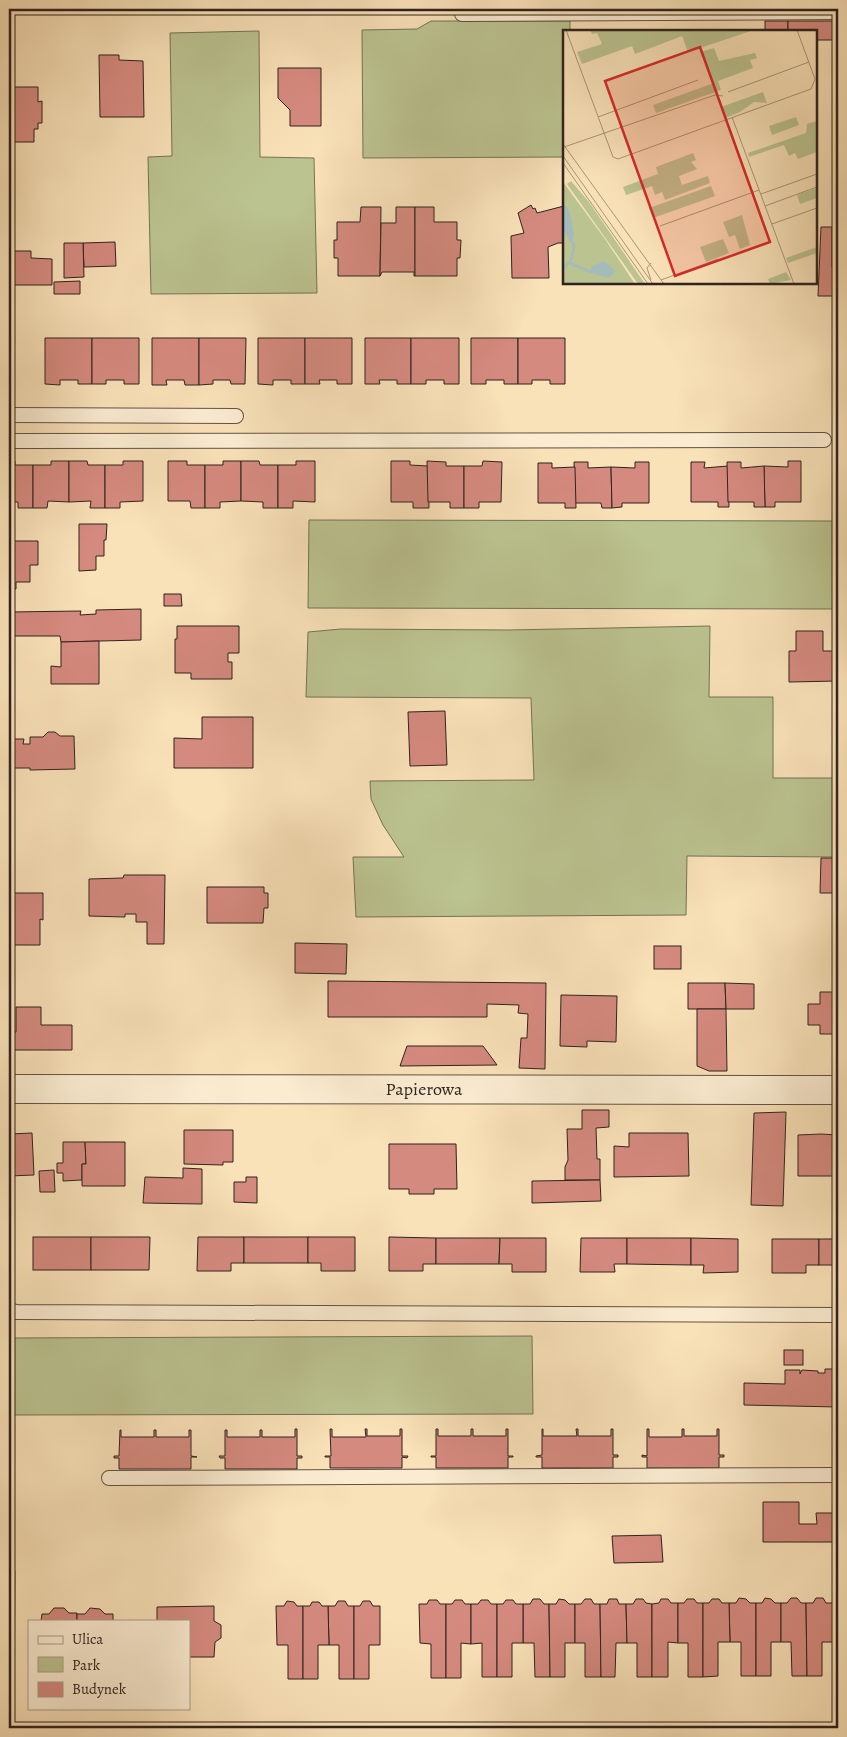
<svg xmlns="http://www.w3.org/2000/svg" width="847" height="1737" font-family="Alegreya,serif">
  <rect width="100%" height="100%" fill="#f9e1b8"/>
  <filter id="stains"><feTurbulence type="fractalNoise" baseFrequency=".004" numOctaves="4"/><feColorMatrix values="0 0 0 0 .2 0 0 0 0 .09 0 0 0 0 .02 0 0 0 .5 -.17"/></filter>
  <radialGradient id="worn" r=".72"><stop offset=".6" stop-color="#630" stop-opacity="0"/><stop offset="1" stop-color="#630" stop-opacity=".3"/></radialGradient>
  <g fill="#bbc390" stroke="#757356">
    <path d="M431 21H570V31H564V157L363 158 362 30 417 29Z"/>
    <path d="M259 31 260 157 314 158 317 293 151 294 148 157 172 156 170 33Z"/>
    <path d="M309 520 838 521V609L308 608Z"/>
    <path d="M710 626 709 697H773V778H838V857L687 856 686 915 356 917 353 857H404L383 825 371 799 370 781 534 780 531 698 306 697 308 632 341 629 509 630Z"/>
    <path d="M532 1336 533 1414 9 1415V1338Z"/>
    <path d="M9 1570 15 1571 14 1696H9Z"/>
  </g>
  <g fill="#d58a7f" stroke="#2f231d">
    <rect x="765" y="21" width="23" height="10"/>
    <path d="M788 21H834V40H816V31H788Z"/>
    <path d="M99 55H119V60L143 61 144 117H100Z"/>
    <path d="M278 68H321V126H290V110L278 98Z"/>
    <path d="M9 87H38V102L42 101V123H38V129H34V142H9Z"/>
    <path d="M531 205 533 209 535 208 537 213 564 206V243H558L548 247 549 278H512L511 236 524 233 518 213Z"/>
    <path d="M361 207H381L380 276H338V258H334V240H337V222H360Z"/>
    <path d="M396 207H415V276H414V272H382L380 276 381 223H396Z"/>
    <path d="M415 207H434V222H457V240H461L460 258H457V276H415Z"/>
    <path d="M821 227H832V267L838 275V296H818Z"/>
    <path d="M115 242 116 266 84 267 83 243Z"/>
    <path d="M64 243H83L84 277 64 278Z"/>
    <path d="M9 251H31V258L52 259V285H9Z"/>
    <path d="M80 281V294H54V282Z"/>
    <path d="M45 338H92V384H78V380H60V385L45 384Z"/>
    <path d="M92 338H139V384H124V380H106V384H92Z"/>
    <path d="M152 338H199V385H185L184 380H166L167 385H152Z"/>
    <path d="M199 338H246L245 384H231L230 380H213V384L199 385Z"/>
    <path d="M258 338H305V384H291V380H273V385L258 384Z"/>
    <path d="M305 338H352V384H337V380H319L320 384H305Z"/>
    <path d="M365 338H411V384H397V380H379L380 384H365Z"/>
    <path d="M411 338H459V384H444V380H426V384H411Z"/>
    <path d="M471 338H518V384H504V380H486V384H471Z"/>
    <path d="M518 338H565V384H550V380H532V384H518Z"/>
    <path d="M9 461H15V465H33V508H18V502H9Z"/>
    <path d="M51 461H69V502L48 501 47 508H33V465H51Z"/>
    <path d="M69 461H87L88 465H105V508H90L91 501 69 502Z"/>
    <path d="M123 461H143V501L120 502V508H105V465H123Z"/>
    <path d="M168 461H187V465H205V508H191L190 501H168Z"/>
    <path d="M223 461H241V501L220 502V508H205V465H223Z"/>
    <path d="M241 461H259L260 465H278V508H263V502L241 501Z"/>
    <path d="M296 461H315V502L293 501V508H278V465H296Z"/>
    <path d="M391 461H410V465L428 466 429 508H413V502H391Z"/>
    <path d="M427 461 446 462V466H464V508H450V502H428Z"/>
    <path d="M483 461 502 462 501 502H479V508H464V466H482Z"/>
    <path d="M788 461H801V502H775V507H765L764 466 788 467Z"/>
    <path d="M574 462H588V468L611 467 612 508H602L601 503H575Z"/>
    <path d="M635 462H649V503H622V507L612 508 611 467 635 468Z"/>
    <path d="M691 462H705L704 468 728 466 729 507H718V502H691Z"/>
    <path d="M727 462H741V468L764 466 765 507H754V502H728Z"/>
    <path d="M538 463H552V468L575 467 576 508H565V503H538Z"/>
    <path d="M9 523H12V541H38V565H30V582H16V589H9Z"/>
    <path d="M79 524H107L106 540H104V556H96V570L79 571Z"/>
    <path d="M164 594H181L182 606H164Z"/>
    <path d="M141 609V640L61 642 60 636H9V612L81 611 80 615 96 614V610Z"/>
    <path d="M177 626H239V653H228V662H232V679H191V673H175V639H177Z"/>
    <path d="M796 631H823V651H838V681L789 682V651H796Z"/>
    <path d="M99 641V684H51V666L61 667V642Z"/>
    <path d="M445 711 447 765 410 766 408 712Z"/>
    <path d="M202 717H253V768H174V738L202 739Z"/>
    <path d="M48 732H55L60 736H74L75 769 30 770V768H9V739H24L23 744H30V737H43Z"/>
    <path d="M821 858H838V893H820Z"/>
    <path d="M124 875H165L164 944H147V922H136V914H125V917L89 916V879L123 878Z"/>
    <path d="M207 887H264V893H268V908H264L263 923H207Z"/>
    <path d="M9 893H43V920L40 919V945H9Z"/>
    <path d="M295 943 347 944 346 974 295 973Z"/>
    <rect x="654" y="946" width="27" height="23"/>
    <path d="M328 981 546 983 545 1069 519 1068 521 1038H527L528 1014 518 1013 519 1005 487 1004V1017H328Z"/>
    <path d="M688 983H725L726 1009H688Z"/>
    <path d="M725 983 754 984V1009H726Z"/>
    <path d="M820 992H838V1034H820V1025H808V1004H820Z"/>
    <path d="M561 995 617 996 616 1042 587 1041V1047L560 1046Z"/>
    <path d="M16 1007H41V1025H72V1050H9V1033L16 1032Z"/>
    <path d="M697 1009H726L727 1071H709L697 1066Z"/>
    <path d="M407 1046H483L497 1065 400 1066Z"/>
    <path d="M582 1110H609V1127L596 1128 597 1159H600V1180H565V1167L568 1160 567 1129H582Z"/>
    <path d="M786 1112 783 1206 751 1205 754 1113Z"/>
    <path d="M184 1130H233V1162H223V1165L184 1164Z"/>
    <path d="M32 1133 34 1175 9 1176V1134Z"/>
    <path d="M629 1133H688L689 1176 614 1177V1146L629 1147Z"/>
    <path d="M821 1134 838 1135V1176H798V1135Z"/>
    <path d="M63 1142H85L86 1164H82V1180L63 1181V1173H57V1163H63Z"/>
    <path d="M85 1142H125V1186H82V1164H86Z"/>
    <path d="M389 1144H456L457 1189H434V1194H409V1189H389Z"/>
    <path d="M183 1168 202 1169V1204L143 1203 145 1177 183 1178Z"/>
    <path d="M54 1170 55 1192H40L39 1171Z"/>
    <path d="M246 1177H257V1203L234 1202V1182H246Z"/>
    <path d="M600 1180 601 1201 532 1203V1181Z"/>
    <rect x="33" y="1237" width="58" height="33"/>
    <path d="M91 1237H150L149 1270H91Z"/>
    <path d="M198 1237H244V1263H231V1271H197Z"/>
    <rect x="244" y="1237" width="64" height="26"/>
    <path d="M308 1237H355V1271H321V1263H308Z"/>
    <path d="M389 1237 436 1238V1264H423V1271H389Z"/>
    <path d="M436 1238H500L499 1264H436Z"/>
    <path d="M500 1238H546V1272H512V1264H499Z"/>
    <path d="M581 1238H627V1264H614L615 1272H580Z"/>
    <path d="M627 1238H691V1265L627 1264Z"/>
    <path d="M691 1238 738 1239V1272L703 1273 704 1265H691Z"/>
    <path d="M772 1239H819V1265H806V1273H772Z"/>
    <rect x="819" y="1239" width="19" height="26"/>
    <rect x="784" y="1350" width="19" height="15"/>
    <path d="M837 1353 838 1407 744 1405V1383L785 1384V1370H800V1374L802 1370 818 1371V1373H825V1369H837Z"/>
    <path d="M295 1429H297V1456H302V1458H297V1469H225V1458H220L219 1456H225V1430H227V1437H260V1430H262V1437H295Z"/>
    <path d="M330 1429H332V1437H366L365 1429H367V1436H400V1429H402V1456H408L407 1458 402 1457V1468H330V1457H325V1456H331Z"/>
    <path d="M436 1429H438V1436H471V1429H473V1436H506V1429H508V1456H513V1457H508V1468H436V1457H431V1456H436Z"/>
    <path d="M542 1429H543V1436H577L576 1429H578V1436H611V1429H613V1455H618V1457H613V1468H542V1457H536V1456L542 1455Z"/>
    <path d="M647 1429H649V1437H682V1429H684V1436H717V1429H719V1455H724V1457H719V1468H647V1457H642V1455L647 1456Z"/>
    <path d="M120 1430H121V1437H154V1430H156V1437H189V1430H191V1456L197 1457H191V1469H119V1458H114V1456H119Z"/>
    <path d="M763 1502H799V1524H817L816 1513H838V1542H763Z"/>
    <path d="M661 1535 663 1562 614 1563 612 1536Z"/>
    <path d="M739 1598 746 1599 750 1603H756V1676H741V1642H730L729 1603H736Z"/>
    <path d="M765 1598 771 1599 775 1603H781V1642H771V1676H756V1603H762Z"/>
    <path d="M791 1598H797L801 1603H806L807 1676H792L791 1642H781V1603H787Z"/>
    <path d="M816 1598H823L826 1603H833V1642H822V1676H807L806 1603H813Z"/>
    <path d="M533 1599H540L544 1604H549L550 1677H535L534 1643H523V1604H530Z"/>
    <path d="M559 1599 565 1600 569 1604H575V1643H565V1677H550L549 1604H556Z"/>
    <path d="M585 1599H591L594 1604H600L601 1677H585V1643H575V1604H581Z"/>
    <path d="M609 1599H617L619 1604H626L627 1643H616L615 1677H601L600 1604H607Z"/>
    <path d="M636 1599H643L646 1603 652 1604V1677H637V1643H627L626 1604H633Z"/>
    <path d="M661 1599H668L671 1603H678V1643L668 1642V1677H652V1604L659 1603Z"/>
    <path d="M687 1599H694L697 1603H703V1677H688V1643H678V1603H684Z"/>
    <path d="M712 1599H719L722 1603H729L730 1642H718V1676L703 1677V1603H709Z"/>
    <path d="M429 1600H437L440 1604H446V1678H431V1644L420 1643 419 1604H427Z"/>
    <path d="M455 1600H462L465 1604H471V1644L461 1643V1678H446V1604H452Z"/>
    <path d="M481 1600H488L491 1604H497V1677H482V1643L471 1644V1604H478Z"/>
    <path d="M506 1600H513L516 1604H523V1643H512V1677H497V1604H503Z"/>
    <path d="M287 1601 294 1602 297 1606H303V1679H288V1645H277L276 1606H284Z"/>
    <path d="M338 1601H345L348 1606H354V1679H339V1645H329L328 1606H335Z"/>
    <path d="M363 1601H370L373 1606H380V1645H369V1679H354V1606H360Z"/>
    <path d="M312 1602H319L322 1606H328L329 1645H318V1679H303V1606H310Z"/>
    <path d="M214 1606V1621L221 1625V1638L215 1642 214 1657H189V1621H157V1607Z"/>
    <path d="M54 1608H64L69 1613H77V1621H41L42 1614H49Z"/>
    <path d="M90 1608 100 1609 105 1614H113V1621H77V1614H85Z"/>
  </g>
  <g fill="none" stroke-linecap="round" stroke-linejoin="round">
    <g stroke="#625244" stroke-width="16">
      <g id="service">
        <path d="M462 14 838 12"/>
        <path d="M9 415 236 416"/>
        <path d="M9 441 824 440"/>
        <path d="M9 1310 16 1312 838 1315"/>
        <path d="M109 1478 838 1475"/>
      </g>
    </g>
    <g stroke="#625244" stroke-width="30">
      <path id="minor" d="M9 1089 838 1090"/>
    </g>
    <use href="#service" stroke="#fbecd1" stroke-width="14"/>
    <use href="#minor" stroke="#fbecd1" stroke-width="28"/>
  </g>
  <g text-anchor="middle" dominant-baseline="central" stroke-width="4" stroke-linejoin="round" paint-order="stroke">
    <g font-size="18" fill="#2f231d" stroke="#fbecd1">
      <text x="424" y="1089">Papierowa</text>
    </g>
  </g>
  <g transform="translate(563 30)">
    <rect width="254" height="254" fill="#f9e1b8"/>
    <path d="M27 0H191L125 22 119 6 72 24 69 16 19 34 14 22 39 14 34 3 29 4ZM151 18 156 31 192 23 194 28 187 30 190 38 155 51 158 60 93 83 90 75 151 53 137 22ZM200 62 204 73 191 72 177 82 162 88 158 77ZM233 87 236 95 209 105 206 96ZM254 91V122L235 129 232 123 226 126 221 115 186 127 185 123 243 103 244 94ZM130 123 133 130 128 132 134 139 116 146 119 155 145 146 147 153 102 170 99 162 92 165 89 156 63 165 60 157 95 144 93 137ZM8 151 26 172 82 254H75L4 154ZM0 152 42 209 72 254H0ZM148 156 152 166 90 188 86 178ZM254 158V168L237 174 234 165ZM179 185 187 215 177 219 172 205 166 207 160 192ZM160 209 166 223 143 232 137 217ZM254 217V223L225 233 223 228ZM223 242 228 250 207 254 205 249Z" fill="#bbc390"/>
    <path d="M0 171 7 183 11 205 7 212 0 199ZM41 231 52 241 46 248 28 243V237Z" fill="#a3bbba"/>
    <path fill="none" stroke="#a3bbba" stroke-width="2.5" d="M6 233 28 242M0 239 8 230 11 217 7 205"/>
    <path fill="none" stroke="#a8957a" stroke-width="1" d="M3 0 50 127 55 129 248 59 252 49 234 0M165 62 246 32M35 87 135 50M169 87 231 254M0 114 101 254M1 117 152 65 160 66M0 126 90 254M0 133 85 254M198 164 254 144M202 176 254 157M209 194 254 178M97 196 196 160M88 233 84 238 88 250M98 250 155 229"/>
    <path fill="#d62828" fill-opacity="0.15" stroke="#d62828" stroke-width="2.5" d="M137 17 207 212 112 246 42 51Z"/>
    <rect width="254" height="254" fill="none" stroke="#2f231d" stroke-width="2.5"/>
  </g>
  <rect width="847" height="1737" fill="none" stroke="#f9e1b8" stroke-width="30"/>
  <rect x="10" y="10" width="827" height="1717" fill="none" stroke="#2f231d" stroke-width="2.5"/>
  <rect x="15" y="15" width="817" height="1707" fill="none" stroke="#2f231d"/>
  <rect x="28" y="1620" width="162" height="90" fill="#fbecd1" stroke="#a99c89"/>
  <rect x="38" y="1636" width="25" height="8" fill="#fbecd1" stroke="#a99c89"/>
  <text x="72" y="1644" font-size="15" fill="#2f231d">Ulica</text>
  <rect x="38" y="1657" width="25" height="15" fill="#bbc390" stroke="#a99c89"/>
  <text x="72" y="1670" font-size="15" fill="#2f231d">Park</text>
  <rect x="38" y="1682" width="25" height="15" fill="#d58a7f" stroke="#a99c89"/>
  <text x="72" y="1694" font-size="15" fill="#2f231d">Budynek</text>
  <rect width="100%" height="100%" filter="url(#stains)"/>
  <rect width="100%" height="100%" fill="url(#worn)"/>
</svg>
